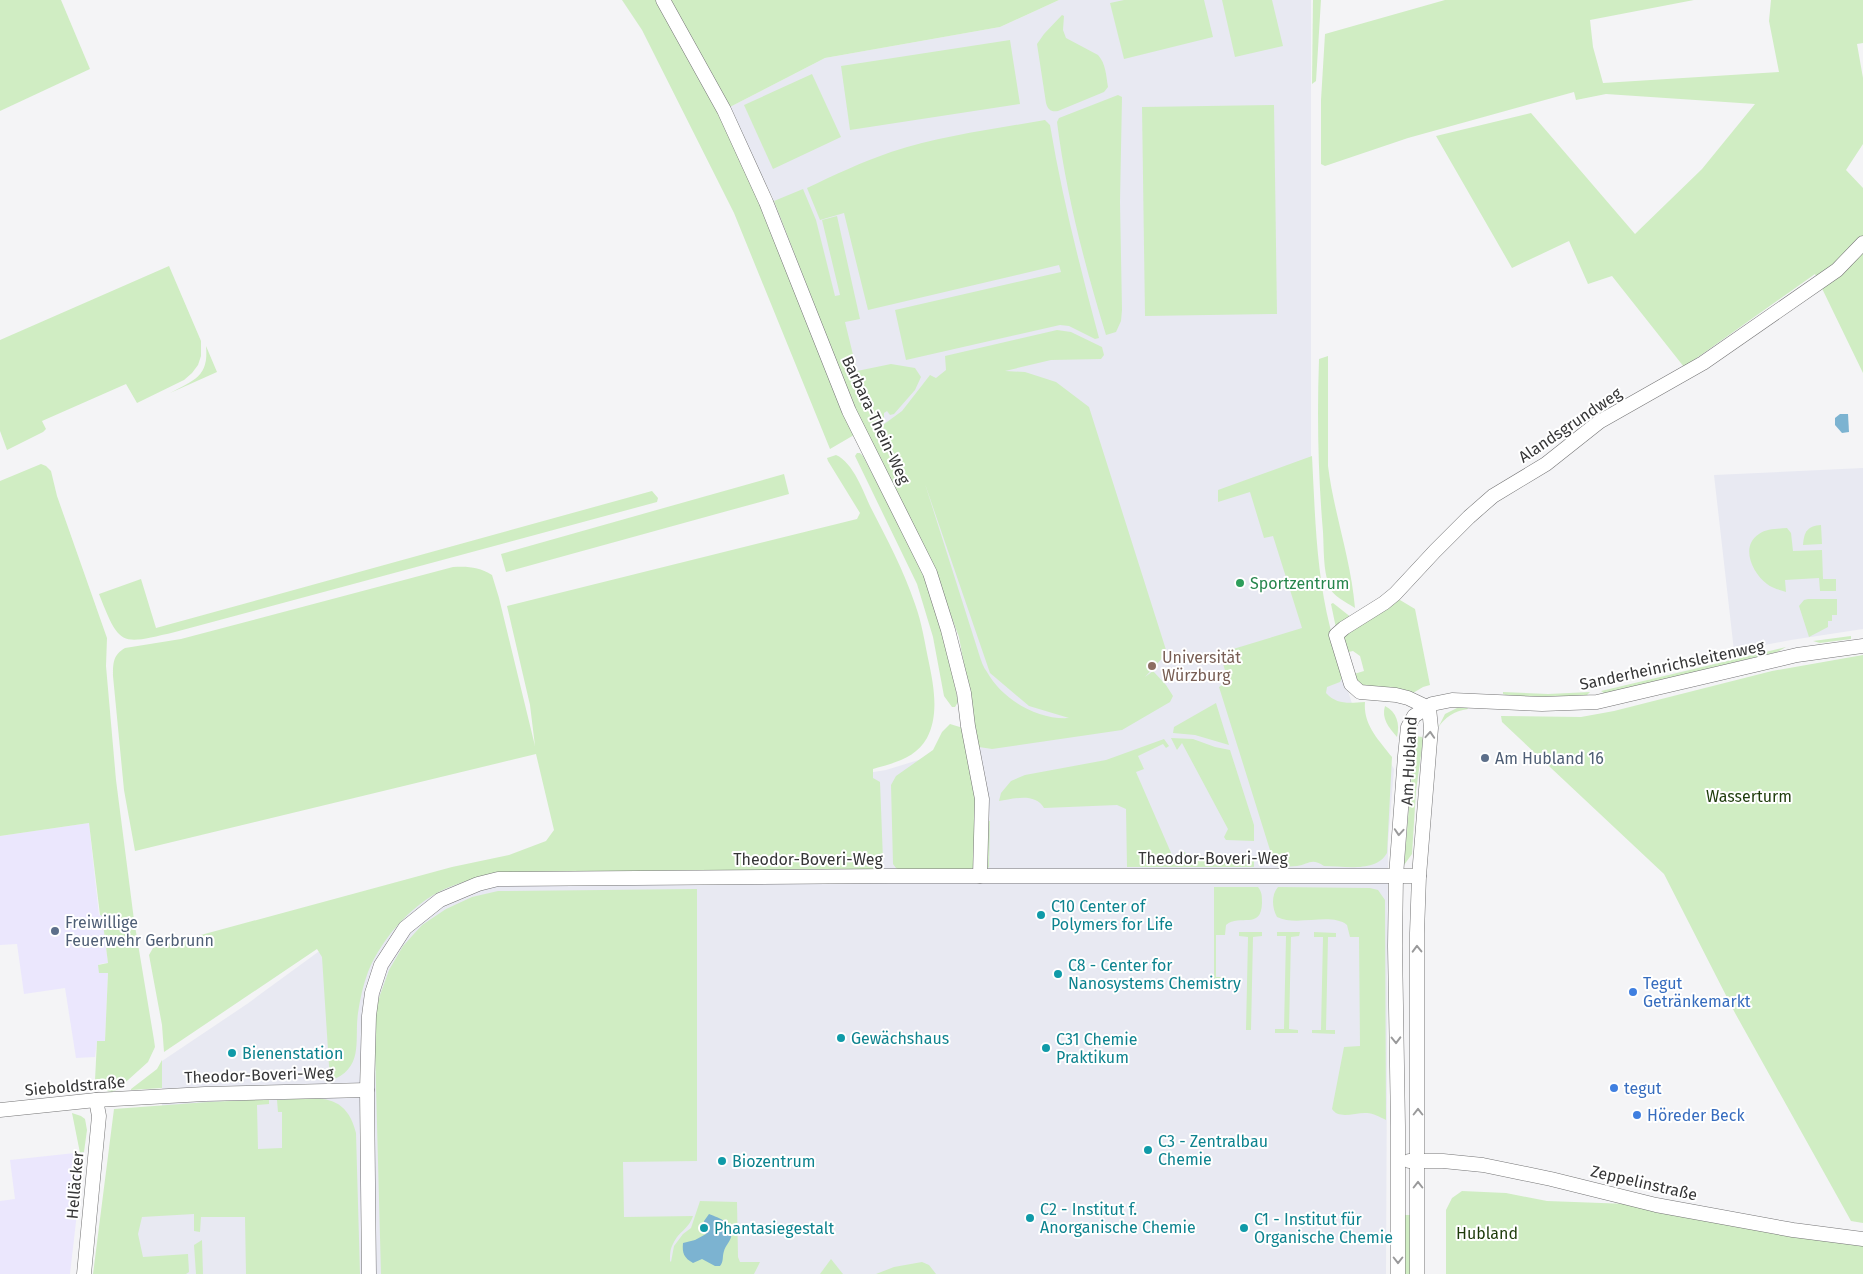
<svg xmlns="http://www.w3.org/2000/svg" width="1863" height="1274" font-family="'Fira Sans',sans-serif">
  <rect width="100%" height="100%" fill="#f4f4f6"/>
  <g fill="#ebe7fd">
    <path d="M89 823 99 915H102L108 963 99 964V972L108 973 105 1042 97 1041 95 1057 76 1058 65 988 24 994 17 944 0 945V836Z"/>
    <path d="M84 1152 70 1274H0V1201L15 1199 10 1160Z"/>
  </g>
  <g fill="#e8e9f2">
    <path d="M1059 0H1311V460L1306 523 1324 613 1353 707 1376 738 1394 769 1388 843 1386 1274H98L162 1109V1061L247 1004 318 952 364 948 432 884 780 787 886 770 977 742 970 696 959 637 933 567 858 417 773 198 728 108 825 58 1000 27Z"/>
    <path d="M1863 468V629L1791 640 1734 651 1714 475Z"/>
  </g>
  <g fill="#d0edc3" fill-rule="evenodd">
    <path d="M0 0H61L90 69 0 111Z"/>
    <path d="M622 0H656L720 116 753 189 854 435 830 449 734 213 642 30Z"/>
    <path d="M671 0H1059L1000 27 825 58 728 108Z"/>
    <path d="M1124 0H1204L1213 37 1124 59 1110 3Z"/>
    <path d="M1222 0H1272L1283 46 1235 57Z"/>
    <path d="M1313 0H1321L1316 81 1312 84Z"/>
    <path d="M1445 0H1694L1590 20 1593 47 1603 83 1779 72 1769 21 1771 0H1863V43L1857 44 1863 78V144L1846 170 1863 188V373L1815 274 1684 367 1612 276 1588 284 1569 241 1512 268 1436 136 1531 113 1635 234 1702 169 1755 104 1606 94 1576 100 1574 92 1408 138 1325 166 1321 164V100L1325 34Z"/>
    <path d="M1062 15 1064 16 1063 30 1066 38 1098 55C1106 64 1106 75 1108 87L1104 92 1058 111C1051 112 1048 110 1046 103L1037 44 1044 34Z"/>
    <path d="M1010 40 1020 104 850 130 841 66Z"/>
    <path d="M812 74 841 137 773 169 744 105Z"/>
    <path d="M1118 95 1122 97 1120 202 1122 310 1121 321 1116 332 1106 335C1085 266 1066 194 1057 122L1059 118Z"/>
    <path d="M1274 105 1277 314 1145 316 1142 107Z"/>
    <path d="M1045 120 1050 125C1062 197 1080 267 1099 338L1095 339 1069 326 1060 325 906 360 895 310 1061 272 1059 265 868 310 844 213 820 220 807 188C834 175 862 162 891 152 940 136 994 129 1045 120Z"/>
    <path d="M803 189 816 220 835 296 840 295 822 220 837 216 860 319 845 322 857 371 891 364 915 368 921 377 915 390 894 414 890 415 887 411 884 413V419L874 428 876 430 902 411 930 375 936 378 946 370 945 356 1057 330 1071 332 1102 347 1104 355 1101 359 1051 360 1005 371 1025 372 1056 382 1089 407 1167 653 1145 677 1153 671 1166 685 1173 696 1170 702 1122 730 992 749 979 747 959 637 933 567 858 417 774 201ZM925 484 990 673 1029 706 1069 718C1037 720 1002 699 987 672 983 667 981 660 979 654Z"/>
    <path d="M169 266 201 341V356L198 365 192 373 184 380 137 403 126 384 42 421 46 429 43 432 7 450 0 431V340Z"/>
    <path d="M206 346 217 372 170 393C194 380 209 377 206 346Z"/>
    <path d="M1328 356V466C1334 514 1351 559 1355 608 1346 602 1332 596 1329 586 1323 569 1324 549 1323 532 1318 474 1317 417 1319 359Z"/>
    <path d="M857 453H860L863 456C885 499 911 541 928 587 942 624 951 663 958 702L955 707H952L944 696 933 637 917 584 855 456Z"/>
    <path d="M836 455C853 462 864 493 871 508 887 539 904 571 915 604 922 623 925 644 929 663 934 687 939 715 927 738 916 758 894 763 873 769V778L880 782 883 860 881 868 876 872 493 874C479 878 465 881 452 886 416 899 382 937 368 972 363 985 360 999 358 1013 354 1041 365 1068 330 1081L322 957 317 949 164 1052 162 1025 149 955 153 948 452 867 509 855 546 841 554 830 536 754 135 851 124 790 113 676C113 663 113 655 125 648L181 639 453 567C468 566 479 567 492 575L499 598 535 746 530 705 507 606 857 519 860 513 828 461 827 458Z"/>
    <path d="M1312 456C1315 513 1316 571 1330 627 1333 640 1347 672 1340 682L1327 687 1326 693C1337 705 1349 703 1365 702 1363 725 1379 740 1392 757L1387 853C1376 873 1343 866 1324 866 1311 857 1308 865 1297 866 1290 867 1282 866 1275 866L1219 687 1228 681 1220 653 1302 628 1273 536 1264 538 1250 492 1218 502V490Z"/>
    <path d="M41 464 46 466 51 471 57 496 107 638 106 666 116 780 134 920 154 1040 155 1047 148 1062 118 1089 112 1092 101 1090 95 1080 97 1041H105L108 973H99L98 965 108 963 102 916 100 915 89 823 0 836V481Z"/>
    <path d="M784 474 789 494 506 572 501 554Z"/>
    <path d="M652 491 658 498 657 502 175 632C120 645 120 647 99 594L141 579 156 628Z"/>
    <path d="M1821 525 1822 544 1803 545C1804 531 1808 526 1821 525Z"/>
    <path d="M1787 528 1791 533 1793 551 1822 550 1823 579H1836V591H1820L1819 578 1785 580 1786 592C1780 590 1772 588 1767 584 1752 573 1740 546 1759 534 1767 528 1778 529 1787 528Z"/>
    <path d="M1395 597 1415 609 1430 685 1423 687 1413 693 1360 686 1354 674 1364 671 1360 656 1353 651 1344 653 1341 642 1345 632Z"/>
    <path d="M1808 599H1837V615H1832V621H1828V627L1809 637 1799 606 1804 600Z"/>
    <path d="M1333 603 1352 618 1336 628 1331 604Z"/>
    <path d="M1851 636V639L1820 643 1813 641Z"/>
    <path d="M1786 647 1777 652 1605 694 1601 691Z"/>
    <path d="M1863 655V1223L1851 1221 1735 1013 1664 874 1502 722 1501 716 1581 717 1614 711 1772 671Z"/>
    <path d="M1503 692 1548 694 1590 692 1586 696 1553 697 1509 696 1503 694Z"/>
    <path d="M1216 703 1229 745 1195 735 1173 733 1174 727Z"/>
    <path d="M1385 706C1397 712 1400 724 1397 737 1389 728 1381 718 1385 706Z"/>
    <path d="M1461 706H1466L1468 709C1454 711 1445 717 1438 728L1445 714Z"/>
    <path d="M950 724 963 728 975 798 974 867 970 870 902 871 896 868 893 864 891 785 896 776 933 750 942 732Z"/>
    <path d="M1415 736 1422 737 1423 741 1416 791 1412 854 1404 865Z"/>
    <path d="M1171 738 1193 739 1215 747 1230 750 1254 825V841L1226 840 1224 837 1228 829 1182 743 1177 750Z"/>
    <path d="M1164 739 1169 746 1166 748 1163 744 1138 756 1144 769 1136 772 1175 862 1182 852H1185L1189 861 1210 860 1206 852H1215L1216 860 1245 859 1246 851 1254 858V867H1127L1126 809 1117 805 1044 808C1035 792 1013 799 999 801L1001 793 1011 781 1025 775 1106 760Z"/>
    <path d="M986 821H990L989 867 987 869Z"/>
    <path d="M1214 887H1258C1262 892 1262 896 1262 903 1261 931 1240 913 1226 925L1225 935H1216V977H1225V982L1214 981Z"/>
    <path d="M1278 887 1370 888 1378 890 1385 900 1386 1120C1380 1117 1373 1113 1367 1113 1356 1112 1339 1120 1332 1109L1344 1047 1360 1046 1359 937H1350L1347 925C1331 912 1297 927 1277 917 1272 908 1271 895 1278 887Z"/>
    <path d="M697 889V1161L623 1162 624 1217 693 1216C688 1230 679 1231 673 1244 670 1249 670 1255 670 1261L671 1262 674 1246 683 1234 691 1228 700 1201 737 1202 738 1257 740 1262H760L754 1274H381L375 1049 376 1009 380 995 389 970 403 946 422 925 446 909 472 897 498 891Z"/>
    <path d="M1239 932H1262V936L1253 937 1251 1030H1246L1248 937 1239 936Z"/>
    <path d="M1277 932H1300L1299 936 1291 937 1289 1029 1298 1030V1033H1275V1029H1284L1286 936H1277Z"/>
    <path d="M1314 932 1336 933V937H1328L1326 1030H1335V1034L1312 1033V1030H1321L1323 937H1314Z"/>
    <path d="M162 1060V1088L131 1090V1089L157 1069Z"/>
    <path d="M269 1099V1104L257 1105 258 1149 282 1148V1112H278L277 1100C314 1099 345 1089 356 1133L360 1274H246L245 1217H201L200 1232 194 1231V1214L142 1217 138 1234 143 1257 188 1254 189 1272 186 1274H93L114 1109 208 1102Z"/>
    <path d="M72 1113 81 1116 85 1119 87 1130 84 1152 80 1153Z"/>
    <path d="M1462 1191 1506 1193 1547 1201 1656 1205 1863 1239V1274H1446V1210L1452 1198Z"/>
    <path d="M1402 1215H1411V1274H1403Z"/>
    <path d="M202 1240 203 1274H196L194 1245Z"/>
    <path d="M831 1259 843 1274H820Z"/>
    <path d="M922 1262 929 1265 936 1274H876L894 1267Z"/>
  </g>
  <g fill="#7cb3d1">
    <path d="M1840 414H1848L1849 432 1842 433 1835 425V418Z"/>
    <path d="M709 1214C719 1218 735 1223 731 1237 730 1242 725 1246 724 1251 722 1257 724 1261 720 1266H715L702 1259 693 1263C684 1258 682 1253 683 1243L695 1240 706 1234 704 1221Z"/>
  </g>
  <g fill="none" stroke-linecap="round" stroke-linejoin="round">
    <g stroke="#747475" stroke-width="15">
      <g id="minor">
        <path d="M663 0 724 110 766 202 849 411 930 573 948 630 964 693 968 726 982 799 980 876"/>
        <path d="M1429 708 1408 698 1396 695 1360 692 1351 684 1336 635 1344 628 1384 603 1395 594 1435 551 1469 517 1493 496 1546 464 1599 422 1703 363 1837 270 1863 243"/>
        <path d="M0 1110 96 1100 205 1094 367 1090"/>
        <path d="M1409 1161H1443L1483 1165 1551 1179 1656 1205 1793 1230 1863 1239"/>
        <path d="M84 1274 99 1116 96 1100"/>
        <path d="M369 1274 367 1090 369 1016 372 993 381 965 405 928 440 900 478 884 498 879 888 876H1419"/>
        <path d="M1398 1274V1126L1395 946 1396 876 1405 756 1408 727 1414 716 1432 704 1452 700 1542 704 1597 702 1797 655 1863 646"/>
        <path d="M1417 1274V933L1419 876 1431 728 1429 708"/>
      </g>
    </g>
    <use href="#minor" stroke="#fff" stroke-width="14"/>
  </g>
  <defs><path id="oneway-chevron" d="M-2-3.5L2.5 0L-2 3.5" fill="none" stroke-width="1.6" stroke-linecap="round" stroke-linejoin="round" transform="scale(1.25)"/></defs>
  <g stroke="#9a9a9b">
    <use href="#oneway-chevron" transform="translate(1430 735) rotate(-86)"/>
    <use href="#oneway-chevron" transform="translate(1399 832) rotate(94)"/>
    <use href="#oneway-chevron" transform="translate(1417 949) rotate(-91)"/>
    <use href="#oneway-chevron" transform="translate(1396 1040) rotate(89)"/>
    <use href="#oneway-chevron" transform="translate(1418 1112) rotate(-90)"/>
    <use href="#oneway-chevron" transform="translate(1418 1185) rotate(-90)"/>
    <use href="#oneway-chevron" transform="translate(1398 1260) rotate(90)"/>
  </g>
  <circle fill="#2e9e5b" stroke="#fff" stroke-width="2" cx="1240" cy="583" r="5"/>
  <circle fill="#8d6e63" stroke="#fff" stroke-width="2" cx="1152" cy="666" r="5"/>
  <g fill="#5c6f8a" stroke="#fff" stroke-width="2">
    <circle cx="1485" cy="758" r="5"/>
    <circle cx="55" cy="931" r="5"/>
  </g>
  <g fill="#0f9aa8" stroke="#fff" stroke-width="2">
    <circle cx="1041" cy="915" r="5"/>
    <circle cx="1058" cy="974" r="5"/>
    <circle cx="841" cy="1038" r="5"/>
    <circle cx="1046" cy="1048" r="5"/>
    <circle cx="232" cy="1053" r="5"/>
    <circle cx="1148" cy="1150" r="5"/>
    <circle cx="722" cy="1161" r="5"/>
    <circle cx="1030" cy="1218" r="5"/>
    <circle cx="704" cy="1228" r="5"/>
    <circle cx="1244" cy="1228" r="5"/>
  </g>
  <g fill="#3f7fe0" stroke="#fff" stroke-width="2">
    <circle cx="1633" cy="992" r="5"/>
    <circle cx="1614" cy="1088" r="5"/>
    <circle cx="1637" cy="1115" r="5"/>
  </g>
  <g text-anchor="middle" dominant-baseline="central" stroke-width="4" stroke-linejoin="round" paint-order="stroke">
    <g font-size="16" fill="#363637" stroke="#fff">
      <text transform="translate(876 420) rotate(65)">Barbara-Thein-Weg</text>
      <text transform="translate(1570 425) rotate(-34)">Alandsgrundweg</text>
      <text transform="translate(1672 665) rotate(-12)">Sanderheinrichsleitenweg</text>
      <text transform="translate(1409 761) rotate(-87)">Am Hubland</text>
      <text x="1213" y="858">Theodor-Boveri-Weg</text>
      <text x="808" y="859">Theodor-Boveri-Weg</text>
      <text transform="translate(259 1075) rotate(-2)">Theodor-Boveri-Weg</text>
      <text transform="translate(75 1086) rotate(-5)">Sieboldstraße</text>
      <text transform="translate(1644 1183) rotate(13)">Zeppelinstraße</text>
      <text transform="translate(75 1185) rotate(-85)">Helläcker</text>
    </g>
    <g font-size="16" fill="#27864d" stroke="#fff" text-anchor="start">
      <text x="1250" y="583">Sportzentrum</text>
    </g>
    <g font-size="16" fill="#785e54" stroke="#fff" text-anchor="start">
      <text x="1162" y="657">Universität<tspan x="1162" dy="18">Würzburg</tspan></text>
    </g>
    <g font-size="16" fill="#4e5e75" stroke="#fff" text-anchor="start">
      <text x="1495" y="758">Am Hubland 16</text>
      <text x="65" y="922">Freiwillige<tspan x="65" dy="18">Feuerwehr Gerbrunn</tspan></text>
    </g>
    <g font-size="16" fill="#1d3b0a" stroke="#fff">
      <text x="1749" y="796">Wasserturm</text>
      <text x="1487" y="1233">Hubland</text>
    </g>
    <g font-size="16" fill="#0d838f" stroke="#fff" text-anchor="start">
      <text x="1051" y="906">C10 Center of<tspan x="1051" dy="18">Polymers for Life</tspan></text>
      <text x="1068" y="965">C8 - Center for<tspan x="1068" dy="18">Nanosystems Chemistry</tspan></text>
      <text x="851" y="1038">Gewächshaus</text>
      <text x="1056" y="1039">C31 Chemie<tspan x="1056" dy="18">Praktikum</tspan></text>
      <text x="242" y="1053">Bienenstation</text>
      <text x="1158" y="1141">C3 - Zentralbau<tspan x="1158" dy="18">Chemie</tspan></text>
      <text x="732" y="1161">Biozentrum</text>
      <text x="1040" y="1209">C2 - Institut f.<tspan x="1040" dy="18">Anorganische Chemie</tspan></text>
      <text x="1254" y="1219">C1 - Institut für<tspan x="1254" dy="18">Organische Chemie</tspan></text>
      <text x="714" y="1228">Phantasiegestalt</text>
    </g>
    <g font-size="16" fill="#366cbe" stroke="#fff" text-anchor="start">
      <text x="1643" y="983">Tegut<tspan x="1643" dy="18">Getränkemarkt</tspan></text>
      <text x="1624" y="1088">tegut</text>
      <text x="1647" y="1115">Höreder Beck</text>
    </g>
  </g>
</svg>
